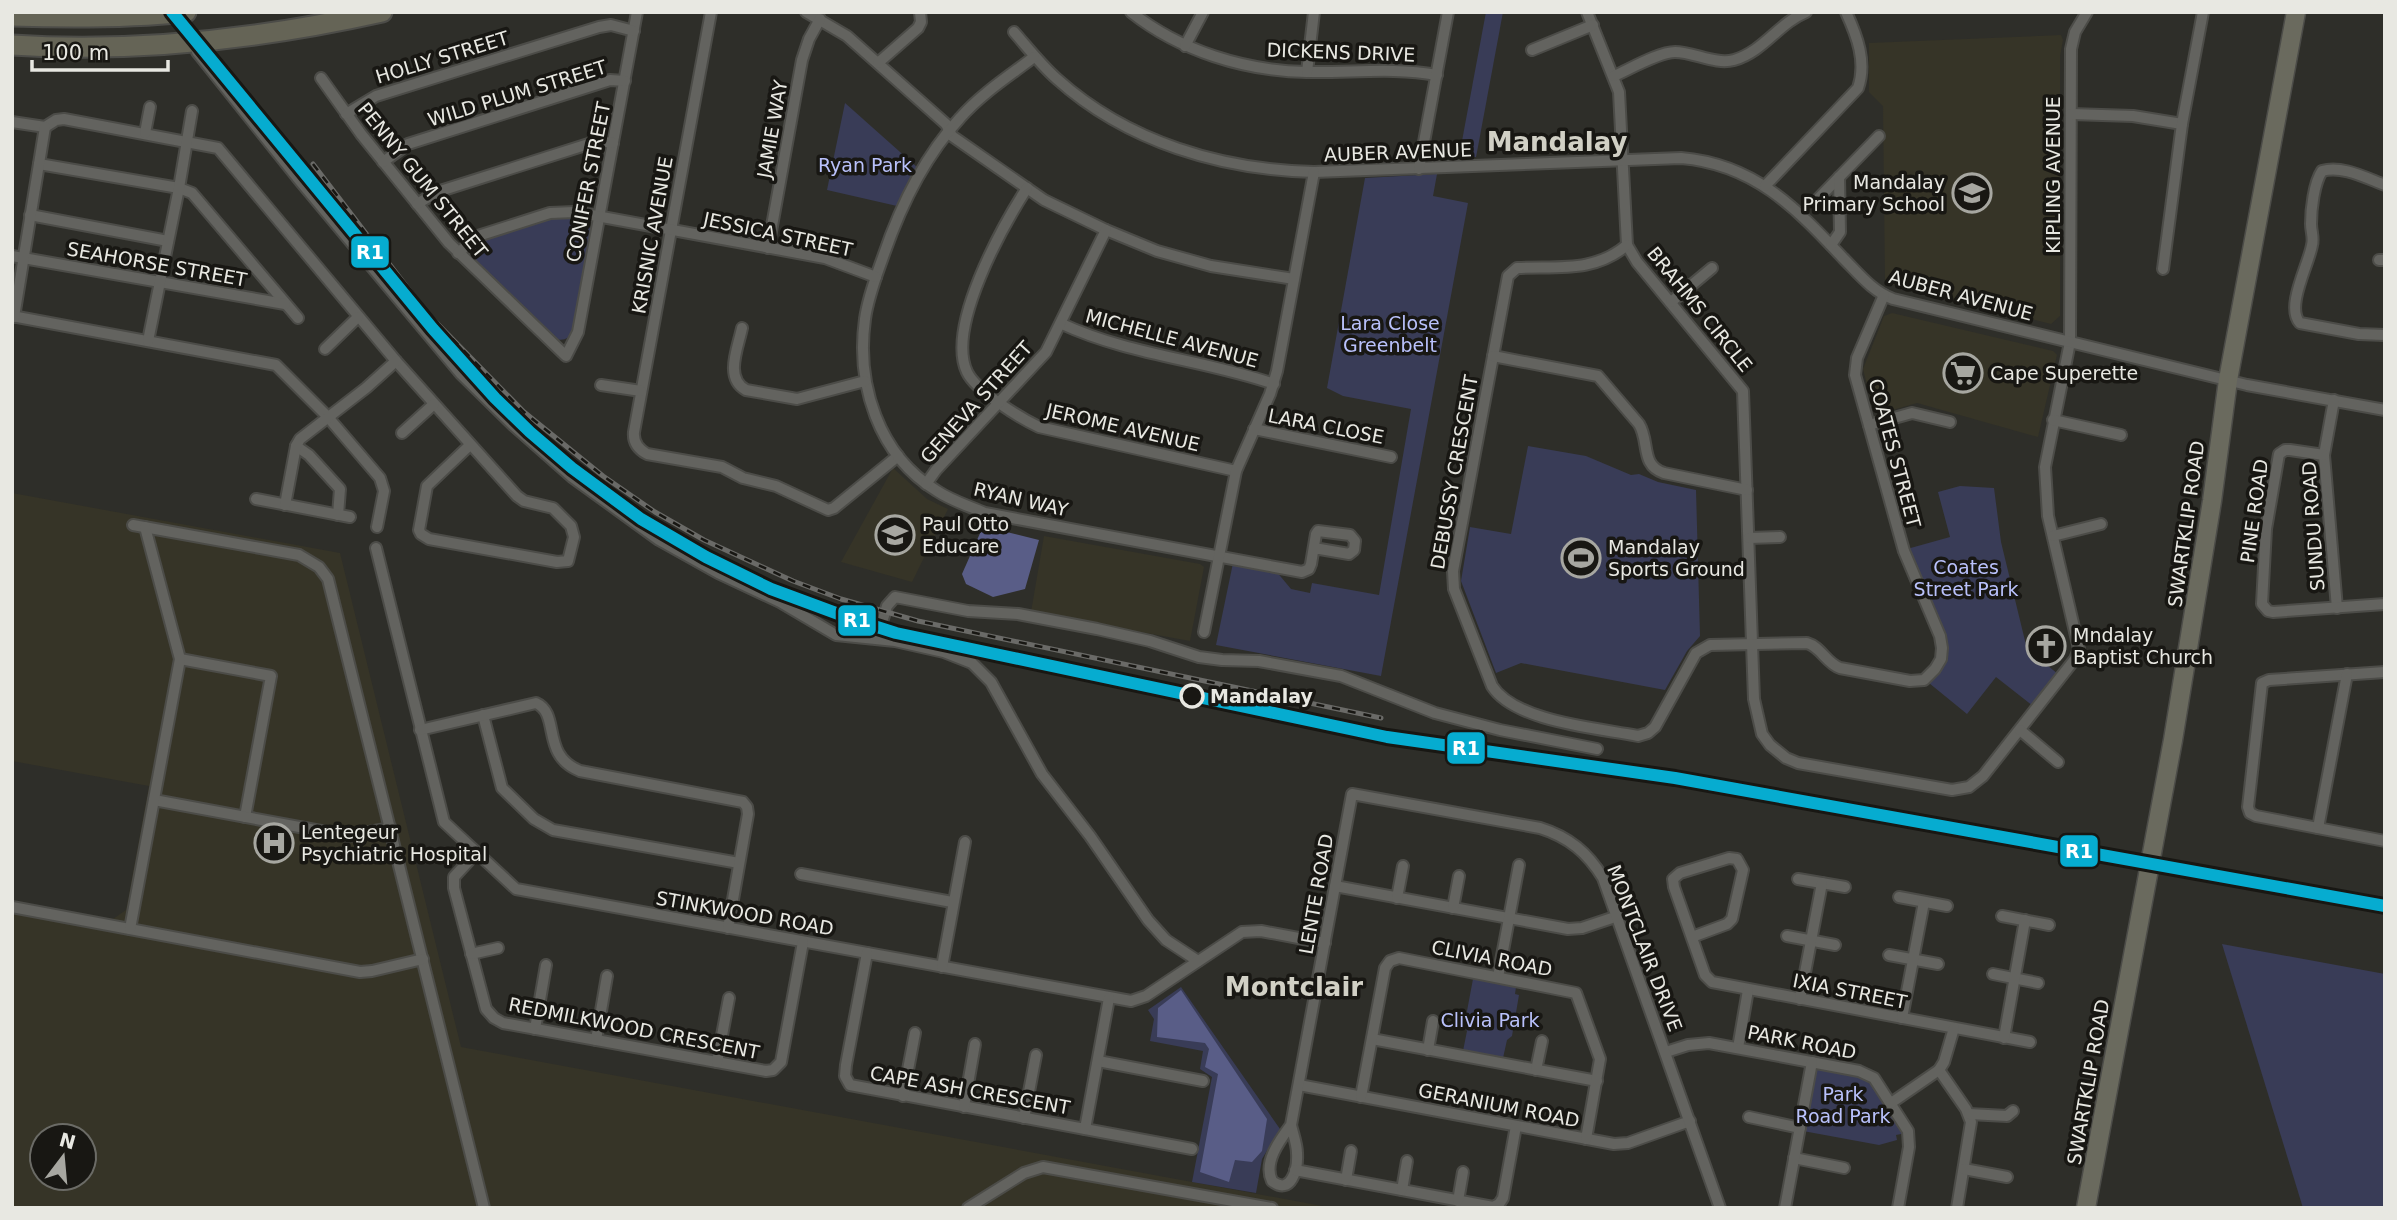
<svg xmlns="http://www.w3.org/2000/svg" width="2397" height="1220" font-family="'DejaVu Sans',sans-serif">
  <rect width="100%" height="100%" fill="#2e2e29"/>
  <g fill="#363427" fill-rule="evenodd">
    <path d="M2061 35 2063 40 2060 56V316L2051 324 1896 286 1885 281 1883 106 1869 92V43Z"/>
    <path d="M1892 313 2053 351 2057 355 2038 437 1917 403 1882 413 1873 408 1863 369 1884 316Z"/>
    <path d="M893 468 927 499 948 509 912 582 841 562Z"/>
    <path d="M12 493 340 553 461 1047 1333 1208H12V901L113 919 126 910 149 786 12 761ZM42 1136H84V1178H42Z"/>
    <path d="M1044 536 1200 564 1204 567 1190 641 1031 612Z"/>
  </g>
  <g fill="#393c57">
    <path d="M1486 12H1503L1477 152 1476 157H1459Z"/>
    <path d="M845 103 918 168 897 206 827 190Z"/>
    <path d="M1437 174 1433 196 1468 203 1381 676 1216 645 1233 563 1276 571 1291 589 1310 593 1312 583 1379 595 1411 409 1343 396 1327 388 1365 178Z"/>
    <path d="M570 217 588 222 591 230 573 331C569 339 562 342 554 338L472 258 471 251 478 242 552 219Z"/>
    <path d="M1528 446 1586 456 1631 475 1639 474 1658 482 1696 490 1700 636 1687 651 1665 690 1521 663 1496 673 1461 581 1470 527 1511 534Z"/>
    <path d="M1960 486 1994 488 2001 542 2027 649 2058 674 2033 706 1996 677 1967 714 1929 683 1945 663 1947 643 1907 549 1950 537 1938 492Z"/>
    <path d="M2222 944 2385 974V1208H2303Z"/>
    <path d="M1473 979 1516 987 1515 994 1519 995 1512 1036 1507 1040 1503 1058 1463 1051 1467 1031 1464 1027Z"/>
    <path d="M1181 987 1280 1129 1262 1159 1256 1193 1192 1182 1212 1077 1200 1069 1203 1051 1150 1041 1154 1019 1148 1010Z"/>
    <path d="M1819 1067 1868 1078 1906 1133 1896 1135 1897 1140 1879 1145 1803 1131 1814 1071Z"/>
  </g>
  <g fill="#595d87">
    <path d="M986 527 1039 540 1025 589 993 597 966 584 962 574 981 531Z"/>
    <path d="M1181 990 1267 1119 1262 1151 1252 1162 1235 1160 1229 1182 1200 1172 1218 1074 1205 1067 1209 1049 1205 1043 1157 1037 1158 1008Z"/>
  </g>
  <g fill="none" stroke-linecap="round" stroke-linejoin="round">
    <g stroke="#4c4c48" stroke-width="14">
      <g id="street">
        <path d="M711 12 634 432C633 442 638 449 647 454L722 467 743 478 776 486 828 510 834 508 898 456"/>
        <path d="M806 12 847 36 946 124 952 136 1044 200 1106 230 1157 251 1211 266 1294 279"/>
        <path d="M1131 12C1180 51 1245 71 1307 72 1351 73 1393 67 1437 75"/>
        <path d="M1587 12 1619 92 1627 245 1637 262 1743 391 1754 699 1762 734 1770 745 1786 758 1798 763 1952 790 1969 787 1983 776 2075 659 2079 649 2048 516 2045 467 2070 342 2071 49 2075 32 2087 12"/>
        <path d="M1014 32C1028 48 1041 65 1057 79 1127 142 1222 170 1314 172L1681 158C1754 164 1795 207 1843 258 1859 274 1872 291 1893 299L2247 385 2385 410"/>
        <path d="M1185 46 1203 12"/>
        <path d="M1532 50 1593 25"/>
        <path d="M197 52 300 181 461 374 513 425 572 477 659 540 718 573 780 602 836 635 895 641 944 652 972 663 991 682 1042 774 1090 836 1148 920 1166 940 1198 961"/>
        <path d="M1034 57C1009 76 981 94 960 118 924 157 900 207 883 257 876 277 868 297 865 319 856 384 878 455 937 491 952 501 969 506 985 513L1302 572 1309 569 1311 564 1316 534 1318 531 1350 535 1355 541 1354 550 1349 554 1314 548"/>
        <path d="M878 63 918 28 921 22 920 12"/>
        <path d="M1307 72 1314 12"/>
        <path d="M1614 76C1630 69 1659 52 1675 52 1694 52 1715 65 1734 60 1763 52 1779 23 1806 12"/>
        <path d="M321 78 361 134 449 243 566 356 578 332 637 12"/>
        <path d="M346 114 376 96 599 27 611 25 634 31"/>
        <path d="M2071 114 2133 116 2182 124"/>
        <path d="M12 122 45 127 56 120 64 119 218 148 396 361 517 496 524 501 553 508 571 526 574 537 568 561 557 562 429 539 421 534 419 530 427 486 470 445"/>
        <path d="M145 133 150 107"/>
        <path d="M383 162 408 144 610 80 625 81"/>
        <path d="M39 164 179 188 192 193 298 318"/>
        <path d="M1419 169 1448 12"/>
        <path d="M2385 185C2366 178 2342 165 2322 171 2314 183 2311 209 2311 224 2311 231 2314 238 2312 245 2309 264 2285 307 2300 323L2359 334 2385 335"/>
        <path d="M1765 186 1858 88C1867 62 1857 36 1846 12"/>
        <path d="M1027 188C1002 227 946 327 967 372 976 391 1020 418 1039 427L1236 471"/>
        <path d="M1815 202 1879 136"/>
        <path d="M417 204 437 192 598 141 613 143"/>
        <path d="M30 215 168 241"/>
        <path d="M1627 245C1594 273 1558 266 1517 268L1508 276 1453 571 1454 589 1492 686C1515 722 1598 728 1638 736L1648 733 1655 727 1696 653 1710 645 1807 643C1821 647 1826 663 1840 668L1910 681 1924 680 1935 669 1941 659 1942 648 1940 636 1904 551 1855 375 1857 358 1884 295"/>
        <path d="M1831 245 1840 232 1839 177"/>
        <path d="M768 248 802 60 809 39 820 19"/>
        <path d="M458 253 478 236 550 213 575 212 825 258 876 277"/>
        <path d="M12 256 285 304"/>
        <path d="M2379 260H2385"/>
        <path d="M2163 269 2182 124 2203 12"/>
        <path d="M1671 302 1712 268"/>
        <path d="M12 316 276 365 327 416 380 478 384 491 377 527"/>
        <path d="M14 317 45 127"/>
        <path d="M1062 324C1129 355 1204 360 1274 384"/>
        <path d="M742 328C738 348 724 378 746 390L797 399 865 381"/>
        <path d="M148 341 179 188 192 111"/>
        <path d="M325 349 358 317"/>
        <path d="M1493 356 1598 376 1639 424C1650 442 1640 465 1664 473L1747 490"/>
        <path d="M601 385 641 391"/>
        <path d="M2334 400 2324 455 2337 608"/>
        <path d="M2053 420 2121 435"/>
        <path d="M1869 425 1912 413 1950 422"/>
        <path d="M1254 429 1391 457"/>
        <path d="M402 433 434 404"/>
        <path d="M296 446 309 455 340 489 338 515"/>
        <path d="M2324 455 2290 450H2285L2279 454 2266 529 2262 604 2268 611 2273 612 2385 604"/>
        <path d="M926 484 936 470 1046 352 1106 230"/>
        <path d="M256 499 350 517"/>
        <path d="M285 505 296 446 300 439 366 388 396 361"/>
        <path d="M133 525 299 555 319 567 328 579 484 1208"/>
        <path d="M2053 536 2101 524"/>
        <path d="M1749 538 1780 537"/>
        <path d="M376 548 444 822 516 889 1131 1001 1146 996 1242 932 1261 931 1325 943"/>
        <path d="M1204 632 1236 471 1270 394 1277 371 1314 172"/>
        <path d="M877 638 887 606 895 597 968 611 1018 614 1097 629 1150 641 1199 657 1222 660 1259 661 1341 676 1435 713 1500 730 1597 749"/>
        <path d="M180 659 271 676 245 817"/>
        <path d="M2385 672 2269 680 2262 683 2248 807 2250 813 2256 816 2385 841"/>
        <path d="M483 715 502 788 534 819 553 830 739 863"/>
        <path d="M420 730 536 703C561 714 540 755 580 771L743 802 747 807 748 814 728 928"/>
        <path d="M2020 730 2058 762"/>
        <path d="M154 800 348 836 391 828"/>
        <path d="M2318 828 2347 674"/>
        <path d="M476 853 454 877V888L486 1009 494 1018 503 1023 766 1071 773 1070 781 1062 803 942"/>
        <path d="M801 874 952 902"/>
        <path d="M1798 879 1845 887"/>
        <path d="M1335 886 1568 929 1582 928 1618 916"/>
        <path d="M1899 897 1947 906"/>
        <path d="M1397 898 1403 866"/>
        <path d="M12 907 360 972 372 971 423 959"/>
        <path d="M1453 908 1459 876"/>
        <path d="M2002 916 2049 925"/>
        <path d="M130 929 180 659 145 527"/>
        <path d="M1787 936 1835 945"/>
        <path d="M1692 937 1727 924 1732 919 1743 870 1737 859 1729 858 1680 873 1673 879 1674 887 1705 975 1712 982 2030 1042"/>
        <path d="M867 953 846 1065 845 1076 850 1085 1192 1149"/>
        <path d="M471 954 498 948"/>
        <path d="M1889 955 1938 964"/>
        <path d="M942 967 965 842"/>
        <path d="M1993 974 2038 983"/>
        <path d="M1498 977 1519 865"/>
        <path d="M1800 999 1822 883"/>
        <path d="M1902 1018 1924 902"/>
        <path d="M535 1029 546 965"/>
        <path d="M2004 1038 2025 920"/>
        <path d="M1372 1039 1597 1081"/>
        <path d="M596 1040 607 976"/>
        <path d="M1738 1048 1748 990"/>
        <path d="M1428 1050 1433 1021"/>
        <path d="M1666 1052 1688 1045 1709 1043 1859 1071 1874 1078 1908 1131 1909 1147 1898 1208"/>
        <path d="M1098 1061 1203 1081"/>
        <path d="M717 1062 729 998"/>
        <path d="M1536 1070 1542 1041"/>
        <path d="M1939 1070 1966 1109 1971 1122 1957 1208"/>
        <path d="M1299 1085 1614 1144 1628 1143 1690 1121"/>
        <path d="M903 1096 915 1033"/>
        <path d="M1361 1097 1385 968 1390 961 1399 958 1576 993 1600 1059 1586 1139"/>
        <path d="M1891 1103 1939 1070 1944 1062 1954 1028"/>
        <path d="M964 1107 975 1044"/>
        <path d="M1969 1114 2007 1116 2013 1111"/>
        <path d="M1749 1117 1800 1128"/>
        <path d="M1024 1118 1036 1055"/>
        <path d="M1291 1125C1280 1140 1263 1162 1272 1181 1291 1196 1298 1169 1297 1153 1297 1144 1293 1134 1291 1125L1352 794 1540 828C1569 837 1588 853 1603 878L1720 1208"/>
        <path d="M1085 1129 1109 998"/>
        <path d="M1794 1158 1844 1168"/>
        <path d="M1964 1169 2007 1177"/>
        <path d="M1295 1170 1493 1207 1499 1204 1503 1198 1516 1126"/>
        <path d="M1346 1180 1351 1151"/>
        <path d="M1402 1190 1407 1161"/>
        <path d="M1458 1201 1463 1172"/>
        <path d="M968 1208 1024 1173 1043 1167 1272 1208"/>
        <path d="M1785 1208 1812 1062"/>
      </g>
    </g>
    <g stroke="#4c4c48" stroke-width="21">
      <path id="primary" d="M2086 1208 2173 740 2212 501 2228 380 2296 12"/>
    </g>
    <g stroke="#4c4c48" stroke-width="23">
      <g id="highway">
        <path d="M12 16C71 18 128 18 186 12"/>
        <path d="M12 45C137 53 261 39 382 12"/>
      </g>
    </g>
    <use href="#street" stroke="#63635f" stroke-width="10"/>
    <use href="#primary" stroke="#6a6a5e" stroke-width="18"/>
    <use href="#highway" stroke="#656456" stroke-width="19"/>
    <g stroke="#6a6a67" stroke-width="5">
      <path id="rail" d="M313 164 426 312 524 412 603 476 655 512 704 540 793 581 841 599 918 621 1381 718"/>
    </g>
    <use href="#rail" stroke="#181713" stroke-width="2.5" stroke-dasharray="8" stroke-linecap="butt"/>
    <g stroke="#181713" stroke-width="18">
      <path id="rail-1" d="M172 12 433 329 495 398 530 432 572 468 641 519 706 557 771 589 852 619 896 633 1387 737 1675 778 2385 906"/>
    </g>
    <use href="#rail-1" stroke="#06acd0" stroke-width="12"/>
  </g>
  <defs>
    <g id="school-ring" transform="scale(2.0125)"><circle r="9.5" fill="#181713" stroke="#a7a7a1" stroke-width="1.5"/><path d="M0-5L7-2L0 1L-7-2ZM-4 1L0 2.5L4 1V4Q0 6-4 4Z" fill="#a7a7a1"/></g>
    <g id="supermarket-ring" transform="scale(2.0125)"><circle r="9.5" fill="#181713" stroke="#a7a7a1" stroke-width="1.5"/><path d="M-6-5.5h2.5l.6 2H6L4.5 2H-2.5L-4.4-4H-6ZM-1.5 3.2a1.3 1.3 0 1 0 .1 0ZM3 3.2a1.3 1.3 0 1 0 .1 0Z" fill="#a7a7a1"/></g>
    <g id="stadium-ring" transform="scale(2.0125)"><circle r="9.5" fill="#181713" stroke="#a7a7a1" stroke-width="1.5"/><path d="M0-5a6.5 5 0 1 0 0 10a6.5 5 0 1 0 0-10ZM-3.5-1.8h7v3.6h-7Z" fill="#a7a7a1"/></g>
    <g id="church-ring" transform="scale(2.0125)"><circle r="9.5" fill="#181713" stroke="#a7a7a1" stroke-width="1.5"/><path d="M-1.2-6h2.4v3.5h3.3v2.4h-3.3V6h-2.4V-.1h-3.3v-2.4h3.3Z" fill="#a7a7a1"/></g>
    <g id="hospital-ring" transform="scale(2.0125)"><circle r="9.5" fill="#181713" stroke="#a7a7a1" stroke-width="1.5"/><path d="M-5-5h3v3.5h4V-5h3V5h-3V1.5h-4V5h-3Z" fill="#a7a7a1"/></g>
  </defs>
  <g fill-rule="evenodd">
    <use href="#school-ring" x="1972" y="193"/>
    <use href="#supermarket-ring" x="1963" y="373"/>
    <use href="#school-ring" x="895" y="535"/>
    <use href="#stadium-ring" x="1581" y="558"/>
    <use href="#church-ring" x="2046" y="646"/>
    <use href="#hospital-ring" x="274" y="843"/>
  </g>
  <circle fill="#181713" stroke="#e8e8e2" stroke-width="3.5" cx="1192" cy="696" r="11"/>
  <g text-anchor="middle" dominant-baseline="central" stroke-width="7" stroke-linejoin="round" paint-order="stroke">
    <g font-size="19" fill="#e8e8e2" stroke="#181713">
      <text transform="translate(1341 52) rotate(2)">DICKENS DRIVE</text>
      <text transform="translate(442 57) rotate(-17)">HOLLY STREET</text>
      <text transform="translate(517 93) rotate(-17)">WILD PLUM STREET</text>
      <text transform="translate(772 129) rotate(-80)">JAMIE WAY</text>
      <text transform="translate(1398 152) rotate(-2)">AUBER AVENUE</text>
      <text transform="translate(2053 175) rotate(-90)">KIPLING AVENUE</text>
      <text transform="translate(423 180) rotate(51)">PENNY GUM STREET</text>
      <text transform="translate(588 182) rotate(-79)">CONIFER STREET</text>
      <text transform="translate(778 234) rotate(12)">JESSICA STREET</text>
      <text transform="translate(652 235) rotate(-80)">KRISNIC AVENUE</text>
      <text transform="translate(157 264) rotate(10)">SEAHORSE STREET</text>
      <text transform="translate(1961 295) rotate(15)">AUBER AVENUE</text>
      <text transform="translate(1700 309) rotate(51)">BRAHMS CIRCLE</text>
      <text transform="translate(1172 338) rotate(15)">MICHELLE AVENUE</text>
      <text transform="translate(976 402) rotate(-48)">GENEVA STREET</text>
      <text transform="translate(1326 426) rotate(11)">LARA CLOSE</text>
      <text transform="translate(1123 427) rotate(13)">JEROME AVENUE</text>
      <text transform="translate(1895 453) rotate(75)">COATES STREET</text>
      <text transform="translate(1454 472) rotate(-80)">DEBUSSY CRESCENT</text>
      <text transform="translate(1021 499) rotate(13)">RYAN WAY</text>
      <text transform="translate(2254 511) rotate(-82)">PINE ROAD</text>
      <text transform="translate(2186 524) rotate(-82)">SWARTKLIP ROAD</text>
      <text transform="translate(2313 526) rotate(-94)">SUNDU ROAD</text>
      <text transform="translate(1316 894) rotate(-80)">LENTE ROAD</text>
      <text transform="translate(745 913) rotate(10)">STINKWOOD ROAD</text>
      <text transform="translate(1645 948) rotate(69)">MONTCLAIR DRIVE</text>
      <text transform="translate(1492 958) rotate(11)">CLIVIA ROAD</text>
      <text transform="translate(1850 991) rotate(11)">IXIA STREET</text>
      <text transform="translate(634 1028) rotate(11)">REDMILKWOOD CRESCENT</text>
      <text transform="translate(1802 1042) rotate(11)">PARK ROAD</text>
      <text transform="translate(2088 1082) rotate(-80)">SWARTKLIP ROAD</text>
      <text transform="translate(970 1090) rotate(10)">CAPE ASH CRESCENT</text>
      <text transform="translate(1499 1105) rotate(11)">GERANIUM ROAD</text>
    </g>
    <g font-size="19" fill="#b9c1fb" stroke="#181713">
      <text x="865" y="165">Ryan Park</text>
      <text x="1390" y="323">Lara Close<tspan x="1390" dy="22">Greenbelt</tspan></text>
      <text x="1966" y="567">Coates<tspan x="1966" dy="22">Street Park</tspan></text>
      <text x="1490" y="1020">Clivia Park</text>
      <text x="1843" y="1094">Park<tspan x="1843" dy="22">Road Park</tspan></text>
    </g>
    <g font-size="19" fill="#e8e8e2" stroke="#181713" text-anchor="start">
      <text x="1945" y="182" text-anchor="end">Mandalay<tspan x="1945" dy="22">Primary School</tspan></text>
      <text x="1990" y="373">Cape Superette</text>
      <text x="922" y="524">Paul Otto<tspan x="922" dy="22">Educare</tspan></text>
      <text x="1608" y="547">Mandalay<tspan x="1608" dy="22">Sports Ground</tspan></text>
      <text x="2073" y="635">Mndalay<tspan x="2073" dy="22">Baptist Church</tspan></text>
      <text x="301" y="832">Lentegeur<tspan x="301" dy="22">Psychiatric Hospital</tspan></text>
    </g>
    <g font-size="19" font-weight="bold" fill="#e8e8e2" stroke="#181713" text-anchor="start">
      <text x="1210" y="696">Mandalay</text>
    </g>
    <g font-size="26" font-weight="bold" fill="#d1d0c5" stroke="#181713">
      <text x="1557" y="142">Mandalay</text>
      <text x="1294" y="987">Montclair</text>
    </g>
  </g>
  <g stroke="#181713" stroke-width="2.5">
    <rect x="350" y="235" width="40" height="34" rx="7" fill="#06acd0"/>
    <rect x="837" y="604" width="40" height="33" rx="7" fill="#06acd0"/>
    <rect x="1446" y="731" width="40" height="34" rx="7" fill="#06acd0"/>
    <rect x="2059" y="834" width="40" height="34" rx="7" fill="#06acd0"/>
  </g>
  <g font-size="19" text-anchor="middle" font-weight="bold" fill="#fff">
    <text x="370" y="259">R1</text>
    <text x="857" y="627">R1</text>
    <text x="1466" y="755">R1</text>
    <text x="2079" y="858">R1</text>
  </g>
  <rect width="2397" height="1220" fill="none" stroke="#e8e8e2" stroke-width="28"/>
  <g transform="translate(63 1157) rotate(16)"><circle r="33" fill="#181713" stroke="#6b6b66" stroke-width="2"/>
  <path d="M0-5L12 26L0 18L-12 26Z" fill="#a7a7a1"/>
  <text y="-10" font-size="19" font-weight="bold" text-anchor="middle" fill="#e8e8e2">N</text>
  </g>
  <path d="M32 60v10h136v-10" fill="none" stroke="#e8e8e2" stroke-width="3.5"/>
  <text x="42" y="60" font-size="21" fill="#e8e8e2" stroke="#181713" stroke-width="5" paint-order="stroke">100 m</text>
</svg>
